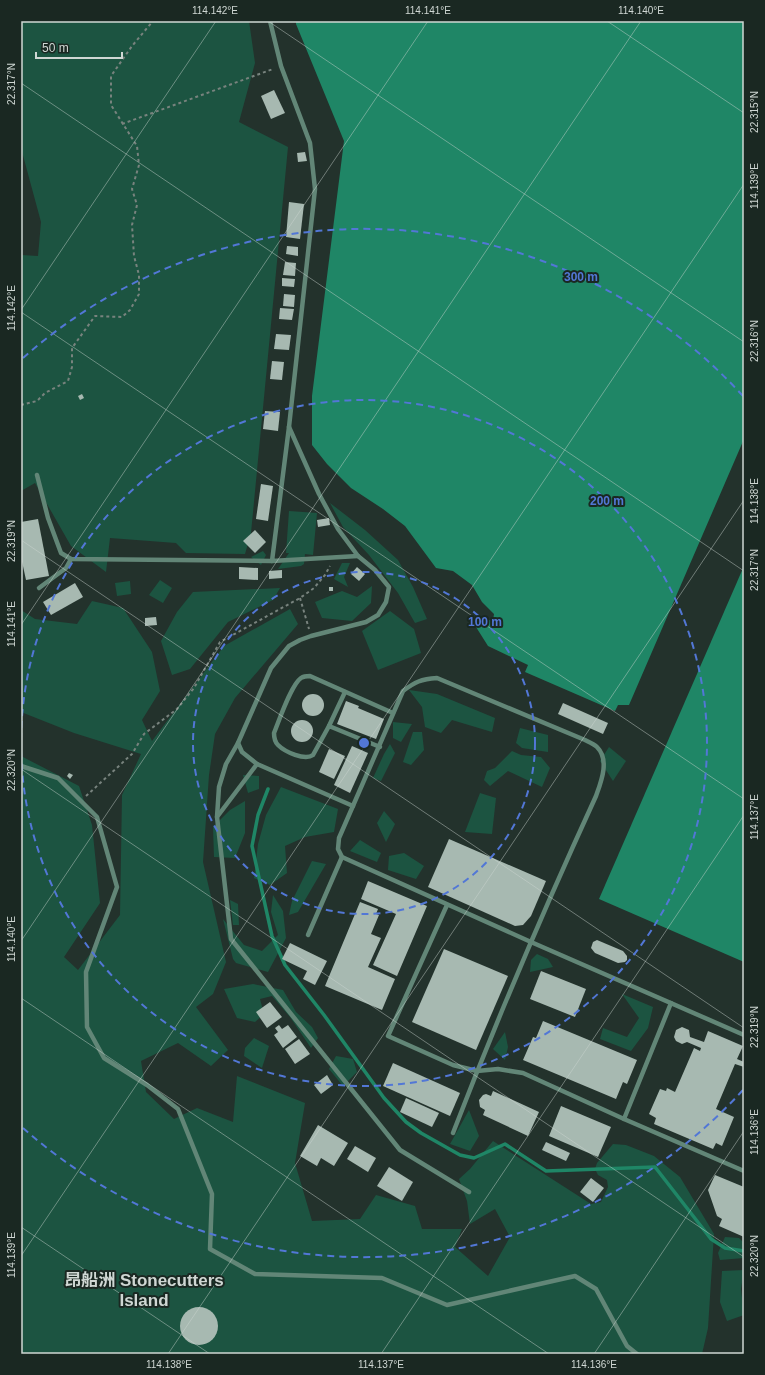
<svg xmlns="http://www.w3.org/2000/svg" width="765" height="1375" font-family="Helvetica,'Noto Sans TC',sans-serif">
  <rect width="100%" height="100%" fill="#23322c"/>
  <g fill="#1c5441">
    <path d="M21 21H249L255 63 239 122 288 147 251 533 245 554 186 553 176 543 110 538 106 572 71 546 35 483 21 491V255L38 256 41 222 21 148Z"/>
    <path d="M330 503 365 530 398 560 413 587 427 619 415 623 398 593 369 555 343 527Z"/>
    <path d="M289 511 317 513 313 555 305 554 304 564 301 566 278 569 289 553H286Z"/>
    <path d="M263 551 266 555 261 565 251 557Z"/>
    <path d="M342 563H350L344 577 348 587 334 579Z"/>
    <path d="M160 580 172 588 163 603 149 595Z"/>
    <path d="M130 581 131 594 117 596 115 583Z"/>
    <path d="M372 586 371 603 352 621 322 618 315 602 342 591 357 597Z"/>
    <path d="M280 588 273 600 228 622 190 669 172 675 161 641 177 612 193 592Z"/>
    <path d="M92 601 123 608 152 652 160 691 142 720 152 741 224 646 290 609 298 624 235 698 215 734 209 775 203 862 226 962 213 994 196 1007 228 1050 211 1066 178 1043 141 1061 146 1092 174 1119 197 1108 233 1122 237 1076 305 1103 295 1163 312 1221 360 1219 376 1195 415 1206 422 1229H462L455 1247 488 1276 510 1237 495 1209 470 1224 467 1201 459 1179 470 1169 493 1141 591 1204 601 1202 608 1187 607 1180 598 1175 595 1169 597 1163 613 1144 626 1145 654 1156 680 1177 714 1234 708 1328 702 1354H383L382 1351 381 1354H21V756L79 786 92 825 100 903 64 957 78 970 120 915 122 795 141 754 74 733 21 712V610L35 619 77 624Z"/>
    <path d="M390 611 414 629 421 653 378 670 362 631Z"/>
    <path d="M409 690 437 694 495 718 492 732 452 720 441 733 425 727 422 707Z"/>
    <path d="M393 722 412 724 401 742 393 738Z"/>
    <path d="M520 728 548 735V752L522 748 516 743Z"/>
    <path d="M413 732H422L424 750 411 765 403 762Z"/>
    <path d="M390 744 395 753 381 781 373 778 384 754Z"/>
    <path d="M609 747 626 761 613 781 600 761Z"/>
    <path d="M512 751 521 755 541 757 550 768 542 787 508 771 490 786 484 780 487 771 495 768Z"/>
    <path d="M243 775 259 776V789L248 793Z"/>
    <path d="M281 787 338 809 334 832 305 837 285 846 287 873 270 885 254 878 258 844 266 815Z"/>
    <path d="M480 793 496 798 492 834 465 832Z"/>
    <path d="M245 801V833L235 858 214 857 213 827 230 810Z"/>
    <path d="M384 811 395 824 386 842 377 823Z"/>
    <path d="M360 840 381 853 377 862 350 851Z"/>
    <path d="M404 853 424 866 416 879 388 870 389 856Z"/>
    <path d="M312 861 326 864 298 912 289 915 292 901Z"/>
    <path d="M273 895 283 911 286 938 268 972 236 963 233 959 223 919 244 945 262 951 278 935 271 912Z"/>
    <path d="M230 900 238 904 239 925H233Z"/>
    <path d="M537 954 548 959 553 967 530 972 531 960Z"/>
    <path d="M253 984 283 990 296 1012 312 1027 318 1038 311 1048 290 1017 272 996 260 999 264 1014 255 1022 237 1018 224 989Z"/>
    <path d="M622 994 653 1007 648 1028 631 1051 600 1039 603 1028 627 1037 639 1018Z"/>
    <path d="M505 1032 508 1047 505 1060 493 1049Z"/>
    <path d="M254 1038 269 1046 262 1068 244 1056 245 1048Z"/>
    <path d="M336 1056 353 1059 357 1072 343 1086 329 1069Z"/>
    <path d="M469 1110 479 1136 470 1151 450 1144Z"/>
    <path d="M725 1237 739 1238 744 1243V1258L720 1260 718 1253Z"/>
    <path d="M744 1270 741 1289 744 1315 727 1321 720 1302 722 1271Z"/>
  </g>
  <g fill="#1f8666">
    <path d="M296 21H744V439L629 705H618L615 711 525 672 528 665 488 646 476 627V617L493 621 494 614 482 602 472 585 453 571 436 568 405 526 383 509 351 488 327 464 312 445V396L344 141 296 24Z"/>
    <path d="M744 566V962L599 899Z"/>
  </g>
  <g fill="none" stroke-linecap="round" stroke-linejoin="round">
    <path stroke="#1f8666" stroke-width="3.5" d="M268 789 258 815 252 846 272 936 285 965 324 1015 384 1098 406 1122 421 1133 460 1155 474 1158 505 1144 546 1171 655 1167 711 1239 725 1248 744 1251"/>
  </g>
  <g fill="#a7b9b1">
    <path d="M274 90 285 113 271 119 261 96Z"/>
    <path d="M305 152 307 161 298 162 297 153Z"/>
    <path d="M289 202 304 204 300 239 286 237Z"/>
    <path d="M287 246 298 247V256L286 254Z"/>
    <path d="M285 262 296 263 295 276 283 275Z"/>
    <path d="M282 278 295 279 294 287 282 286Z"/>
    <path d="M284 294 295 295 294 307 283 306Z"/>
    <path d="M280 308 294 309 292 320 279 319Z"/>
    <path d="M276 334 291 335 289 350 274 349Z"/>
    <path d="M272 361 284 362 282 380 270 379Z"/>
    <path d="M82 394 84 398 80 400 78 396Z"/>
    <path d="M265 411 280 412 278 431 263 429Z"/>
    <path d="M261 484 273 486 268 521 256 519Z"/>
    <path d="M329 518 330 525 318 527 317 520Z"/>
    <path d="M38 519 49 576 26 580 21 557V522Z"/>
    <path d="M255 530 266 542 255 553 243 541Z"/>
    <path d="M239 567 258 568V580L239 579Z"/>
    <path d="M357 567 365 574 359 581 351 574Z"/>
    <path d="M282 570V578L269 579V571Z"/>
    <path d="M75 583 83 597 51 615 43 602Z"/>
    <rect x="329" y="587" width="4" height="4"/>
    <path d="M156 617 157 625 145 626V618Z"/>
    <circle cx="313" cy="705" r="11"/>
    <path d="M346 701 359 706 358 708 384 719 376 739 337 724Z"/>
    <path d="M563 703 608 723 603 734 558 714Z"/>
    <circle cx="302" cy="731" r="11"/>
    <path d="M352 746 368 753 350 793 334 785Z"/>
    <path d="M329 749 345 756 334 779 319 772Z"/>
    <path d="M69 773 73 775 70 779 67 776Z"/>
    <path d="M449 839 546 881 531 916 523 925 515 926 428 887Z"/>
    <path d="M368 881 427 906 397 976 373 965 396 914 361 899Z"/>
    <path d="M360 902 378 909 376 914 379 915 371 934 381 938 368 967 395 979 382 1010 325 986Z"/>
    <path d="M597 940 623 951 627 956V960L625 962 618 963 595 953 591 948 593 942Z"/>
    <path d="M290 943 327 961 315 985 303 979 307 971 282 959Z"/>
    <path d="M444 949 508 976 476 1050 412 1022Z"/>
    <path d="M541 971 586 989 575 1017 530 999Z"/>
    <path d="M270 1002 282 1017 267 1028 256 1012Z"/>
    <path d="M543 1021 637 1060 627 1084 623 1082 616 1099 523 1060 533 1037 536 1038Z"/>
    <path d="M279 1025 282 1029 288 1025 297 1037 283 1048 274 1035 278 1032 275 1028Z"/>
    <path d="M682 1027 689 1030 690 1037 704 1042 708 1031 743 1046 737 1059 744 1062V1067L735 1064 716 1109 734 1117 722 1146 716 1143 713 1149 654 1124 656 1118 649 1114 660 1089 666 1091 667 1088 675 1092 694 1048 700 1051 701 1048 687 1042 682 1044 676 1041 674 1037 676 1030Z"/>
    <path d="M299 1039 310 1054 295 1064 285 1049Z"/>
    <path d="M393 1063 460 1093 450 1116 383 1086Z"/>
    <path d="M327 1075 333 1085 321 1094 314 1085Z"/>
    <path d="M493 1091 539 1112 528 1136 483 1115 485 1110 480 1107 479 1100 483 1095 486 1094 491 1096Z"/>
    <path d="M406 1098 439 1113 432 1127 400 1112Z"/>
    <path d="M561 1106 611 1127 598 1157 549 1136Z"/>
    <path d="M318 1125 348 1143 334 1166 321 1158 317 1166 300 1156Z"/>
    <path d="M546 1142 570 1153 566 1161 542 1150Z"/>
    <path d="M355 1146 376 1158 368 1172 347 1159Z"/>
    <path d="M389 1167 413 1182 402 1201 377 1186Z"/>
    <path d="M715 1175 744 1187V1237L719 1226 722 1219 717 1216 708 1190Z"/>
    <path d="M591 1178 604 1188 593 1202 580 1192Z"/>
    <circle cx="199" cy="1326" r="19"/>
  </g>
  <g fill="none" stroke-linecap="round" stroke-linejoin="round">
    <g stroke="#78837e" stroke-width="2" stroke-dasharray="3 3" stroke-linecap="butt">
      <path d="M122 124 273 69"/>
      <path d="M21 405 37 401 45 393 68 381 72 367V348L95 316 122 317 130 310 139 294V275L134 256 132 225 137 205 132 189 139 165 137 146 111 105V76L132 46 153 21"/>
      <path d="M300 598 309 629"/>
      <path d="M86 796 132 754 144 734 177 709 194 688 220 642 300 598 314 588 325 575 330 566"/>
    </g>
    <g stroke="#628677" stroke-width="4.5">
      <path d="M270 21 281 66 310 143 315 189 289 427 272 561 358 556"/>
      <path d="M289 427 319 494 338 529 358 556 375 570 389 587 386 602 378 615 366 622 311 636 300 640 289 646 271 668 238 743 242 752 257 764 217 817 231 939 400 1150 469 1192"/>
      <path d="M37 475 48 518 61 553 71 559 272 561"/>
      <path d="M39 588 66 568 71 559"/>
      <path d="M329 726 345 692"/>
      <path d="M380 747 329 726 313 755C305 761 285 752 278 745 275 742 274 738 274 733 279 721 291 685 301 678 304 676 307 676 310 676L393 713"/>
      <path d="M257 764 353 806"/>
      <path d="M21 766 58 778 97 817 117 887 86 972 87 1027 104 1058 147 1085 178 1109 212 1194 210 1249 255 1274 382 1278 447 1305 575 1276 596 1289 627 1346 637 1354"/>
      <path d="M217 817 219 787 226 764 238 743"/>
      <path d="M447 905 388 1036 453 1065 477 1071 498 1069 523 1073 624 1119 744 1171"/>
      <path d="M308 935 342 857"/>
      <path d="M624 1119 671 1003"/>
      <path d="M453 1133C497 1019 545 907 596 796 601 782 610 760 597 747 594 744 589 742 585 740L437 678C421 679 415 682 403 691L339 838 338 849 342 857 531 942 744 1035"/>
    </g>
  </g>
  <path fill="none" stroke="#cfd7d3" stroke-width="1" stroke-opacity="0.45" d="M268 21 744 342M607 21 744 113M21 83 744 571M21 310 216 21M21 312 744 799M21 540 744 1028M21 625 428 21M21 769 744 1257M21 941 641 21M21 998 549 1354M21 1227 210 1354M21 1256 744 184M168 1354 744 500M381 1354 744 815M594 1354 744 1131"/>
  <g fill="none" stroke="#5277d6" stroke-width="2" stroke-dasharray="7 5">
    <circle cx="364" cy="743" r="171"/>
    <path d="M21 740A343 343 0 1 1 21 746"/>
    <path d="M743 1090A514 514 0 0 1 23 1128M23 358A514 514 0 0 1 743 396"/>
  </g>
  <g text-anchor="middle" dominant-baseline="central" stroke-width="4" stroke-linejoin="round" paint-order="stroke">
    <g font-size="17" font-weight="bold" fill="#cfd7d3" stroke="#1a2822">
      <text x="144" y="1280">昂船洲 Stonecutters<tspan x="144" dy="20">Island</tspan></text>
    </g>
  </g>
  <circle cx="364" cy="743" r="6" fill="#5277d6" stroke="#1a2822" stroke-width="2"/>
  <g font-size="12" text-anchor="middle" font-weight="bold" fill="#5277d6" stroke="#1a2822" stroke-width="4" stroke-linejoin="round" paint-order="stroke">
    <text x="581" y="281">300 m</text>
    <text x="607" y="505">200 m</text>
    <text x="485" y="626">100 m</text>
  </g>
  <rect width="765" height="1375" fill="none" stroke="#1a2822" stroke-width="44"/>
  <path d="M36 52v6h86v-6" fill="none" stroke="#cfd7d3" stroke-width="2"/>
  <text x="42" y="52" font-size="12" fill="#cfd7d3" stroke="#1a2822" stroke-width="3" paint-order="stroke">50 m</text>
  <rect x="22" y="22" width="721" height="1331" fill="none" stroke="#cfd7d3" stroke-width="1.5"/>
  <g font-size="10" text-anchor="middle" fill="#cfd7d3">
    <text x="215" y="14">114.142°E</text>
    <text x="428" y="14">114.141°E</text>
    <text x="641" y="14">114.140°E</text>
    <text transform="translate(11 84) rotate(-90)" y="4">22.317°N</text>
    <text transform="translate(754 112) rotate(-90)" y="4">22.315°N</text>
    <text transform="translate(754 186) rotate(-90)" y="4">114.139°E</text>
    <text transform="translate(11 308) rotate(-90)" y="4">114.142°E</text>
    <text transform="translate(754 341) rotate(-90)" y="4">22.316°N</text>
    <text transform="translate(754 501) rotate(-90)" y="4">114.138°E</text>
    <text transform="translate(11 541) rotate(-90)" y="4">22.319°N</text>
    <text transform="translate(754 570) rotate(-90)" y="4">22.317°N</text>
    <text transform="translate(11 624) rotate(-90)" y="4">114.141°E</text>
    <text transform="translate(11 770) rotate(-90)" y="4">22.320°N</text>
    <text transform="translate(754 817) rotate(-90)" y="4">114.137°E</text>
    <text transform="translate(11 939) rotate(-90)" y="4">114.140°E</text>
    <text transform="translate(754 1027) rotate(-90)" y="4">22.319°N</text>
    <text transform="translate(754 1132) rotate(-90)" y="4">114.136°E</text>
    <text transform="translate(11 1255) rotate(-90)" y="4">114.139°E</text>
    <text transform="translate(754 1256) rotate(-90)" y="4">22.320°N</text>
    <text x="169" y="1368">114.138°E</text>
    <text x="381" y="1368">114.137°E</text>
    <text x="594" y="1368">114.136°E</text>
  </g>
</svg>
